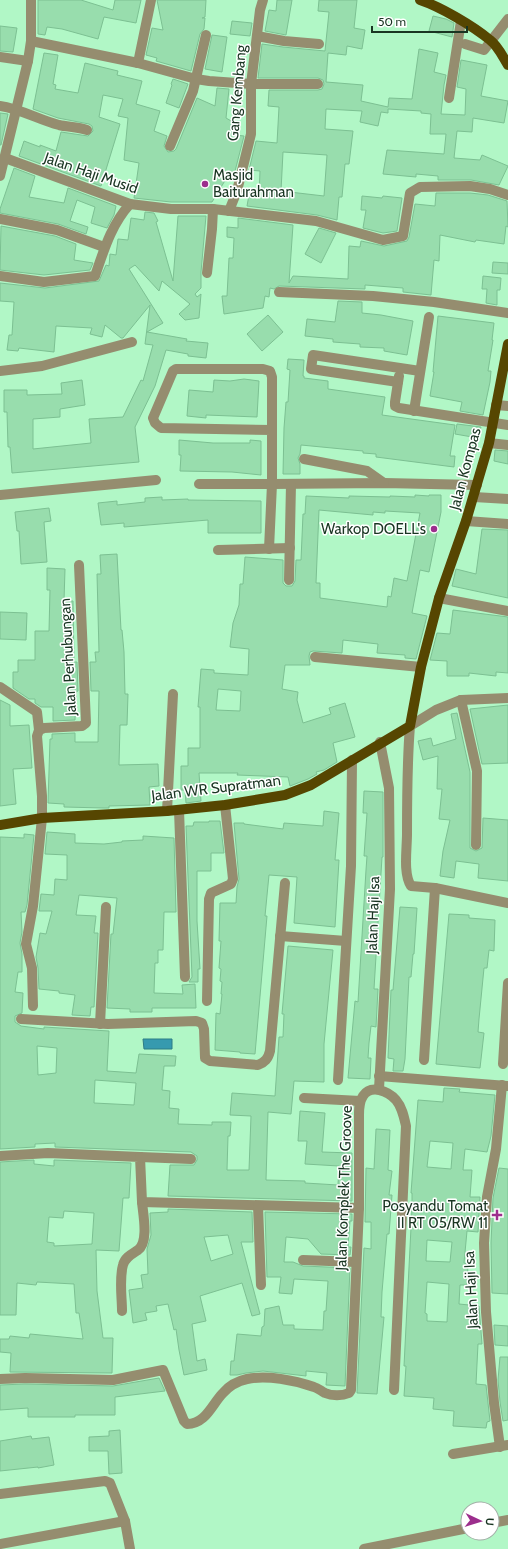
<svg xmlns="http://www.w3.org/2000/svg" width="508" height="1549" font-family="Cabin,sans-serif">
  <rect width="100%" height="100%" fill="#b1f7c6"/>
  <path fill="#369aaf" stroke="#2d7c85" d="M143 1039H172V1049H144Z"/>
  <g fill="#98ddad" stroke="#7cc092" fill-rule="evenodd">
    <path d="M38 0H81L113 10 115 0H141L136 23 104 17 98 39 62 29 47 27 45 35 38 34Z"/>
    <path d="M157 0H206L205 17 202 18H205L204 29 200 34 191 71 156 61 157 58 146 55 152 28 163 30Z"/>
    <path d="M277 0H292L286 35 265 31 269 10 276 11Z"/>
    <path d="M319 0H357L354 28 365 30 362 49 347 46 346 55 328 53 326 82 363 85 361 101 388 107 389 98 412 99 419 49 438 53 434 72 446 75 444 85 441 114 465 115 466 89 457 87 461 60 487 65 481 96 508 101 504 123 473 118 472 132 457 131 454 158 480 160 482 155 508 166 499 185 471 180H438V176L416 174V177L383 174 387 150 444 154 446 134H430L431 114 421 113V111L388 109V113L381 112 378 126 360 122 362 111 326 109 325 129 353 131 349 164H345L342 197H339L337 220 317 215 247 206 249 195 259 197 260 171 249 170 256 141 277 143 279 107 268 106 269 90H318L322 89 324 84 323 80 318 78H258L262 44 283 47 325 51 329 12 318 11ZM283 152 327 155 324 196 281 191Z"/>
    <path d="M433 16 446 19 454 23 452 37 429 31Z"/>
    <path d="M232 21 252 23 250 36 230 34Z"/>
    <path d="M0 26 17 28 13 52 0 51Z"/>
    <path d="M212 35 227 37 222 72 205 69Z"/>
    <path d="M44 53 58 55 53 84 56 85 55 89 78 93 85 63 118 71 117 75 142 81 136 104 160 111 154 131 167 136 164 146 168 152 174 151 176 149 197 98 215 106 217 88 229 89 226 118 240 126 235 135 244 136 234 175 229 174 212 202H171L134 198 139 163 124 160 128 118 118 116 123 99 103 95 99 117 120 124 101 186 19 156 24 141 40 147V145L56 151 61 132 88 136 93 131 92 126 89 124 58 118 33 109Z"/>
    <path d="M173 79 188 84 179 108 166 103 172 85 171 84Z"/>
    <path d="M0 113 8 114 1 145H0Z"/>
    <path d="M14 168 35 176 29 197 64 203 68 188 116 206 114 215 107 228 91 223 95 207 77 200 70 221 88 227 86 234 58 224 0 213V209Z"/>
    <path d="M436 193H470L488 195 507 201 508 227 506 226 504 244 476 240 475 242 440 235 439 261 434 260 431 295 403 292V288L365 285V289L279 286 274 289 270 288 269 297 265 296 263 308 224 314 222 296H227L229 258H233L234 238 227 237V227L238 228V218L293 225 289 283 293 276 348 279 349 246 360 247 361 241 384 246 407 241 409 237 415 204 435 206Z"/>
    <path d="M362 196 382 198 383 196 402 198 397 231 383 233 363 228 366 210H361Z"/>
    <path d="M145 212 154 213 158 221 156 222 173 281 178 216H206L201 272V288L195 294 197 297 201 294 199 318 185 320 179 314 190 304 162 281 159 291 135 265 129 269 163 323 147 332 187 339 186 341 208 343 206 358 188 356V354L166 350 155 386 135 427 139 462 12 473 10 447H8L7 412H4V390H27V395L62 394 61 383 82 380 85 405 60 409V417L33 419V449L91 443 89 419 123 417 141 380 143 381 153 345 145 344 150 305 123 338H121L105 325 102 337 90 334 92 328 56 326 54 352 19 348 18 351 7 350 9 335H12L14 302 0 301V283L45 288 99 281 106 265 109 266 110 254 116 255 118 239 128 240 131 218 144 220Z"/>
    <path d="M1 226 55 236 76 244 74 260 93 263 90 270 44 275 0 270Z"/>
    <path d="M319 228 336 233 321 263 305 254Z"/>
    <path d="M493 262 508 263V274L492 273Z"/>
    <path d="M483 276 501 278 500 290H497V305L486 303 487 289H482Z"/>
    <path d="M338 301 362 302V313L381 315 413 321 407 355 384 351V348L360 347V344L333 342V339L305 336 307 319 335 322Z"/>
    <path d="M268 315 283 332 262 351 247 334Z"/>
    <path d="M438 316 494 323 492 340H493L488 371H491L490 382 483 415 460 411 462 402 430 396 434 372H433Z"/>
    <path d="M288 359 304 360 303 376H304V378L328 381V389L385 397 382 415 455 425 450 456H455L454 467 376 457V454L363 453V451L301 445 300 454 298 458 300 464V474H283L284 428 286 402H288L290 370 287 369Z"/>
    <path d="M244 379 259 381 257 417 206 415V418L187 416 189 390 213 392 214 380 230 381Z"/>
    <path d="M457 424 481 427 478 438 455 434Z"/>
    <path d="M179 440 213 443H250V440L261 441V475L232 472 180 471 181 455H179Z"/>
    <path d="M495 450 508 451V464L494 461Z"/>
    <path d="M415 495 429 496V495H441V512L429 572 420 570 412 613 427 616 416 659 405 658V655L377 653 378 644 343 640 342 653 313 651 310 652 309 656 310 665H285L282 689 298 692 297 700 303 723 331 714 329 708 345 703 355 737 333 743 337 762 324 770 316 772 317 774 308 779 290 786 288 777 237 775 238 773H199L201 801 186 803 185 790H181V766H188V748H200V707H198L201 669 214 670V673L248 675 249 649 230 647 233 623 239 605 240 584H243L245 557 283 560V583L286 586H292L295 581 296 560H301L303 514H305L306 496 349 498V496L390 497V496L415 497ZM319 510 373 515V512L385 513V511L420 513 407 581 394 578 391 597 388 596 387 607 320 598V583H316ZM218 689 241 691 240 711 216 710Z"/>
    <path d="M162 497V500L188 499V500L261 501V533H208V520L124 527V523L101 525 98 503 117 501V505L145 502V498Z"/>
    <path d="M49 508 51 521 44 522 47 562 21 564 19 531H17L15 512Z"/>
    <path d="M482 529 508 530V598L452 586 456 569 476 574Z"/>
    <path d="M117 554 121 630H122L124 652 125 694H128L127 725H120L119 765 158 764 159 786 149 787 150 805 109 806V808H104L64 807V804L48 803 50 739H52V734L75 733V742H98L99 691H91L90 662H96L95 652H99L97 574H101L100 555Z"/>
    <path d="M47 568 65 569 64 601H73L74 662H77L78 691 76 692 75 720 53 721V707H41L35 703V699H29L13 688V672H18V660H35V631H49L50 590H47Z"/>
    <path d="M453 610 508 617V673L496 672V676L469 673V676H447V661L430 660 437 633 450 634Z"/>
    <path d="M0 612 27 613 26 640 0 639Z"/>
    <path d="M0 700 10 705V726L29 725 32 768 13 769 16 804 0 806Z"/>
    <path d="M508 705V763L482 764 470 709Z"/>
    <path d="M457 713 470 772V848L476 851 482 848 483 818 508 820V881L478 878 479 864 456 861 454 878 440 876 443 851 450 820 439 819 442 789H437L438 756 423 760 418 741 431 738 433 746 456 739 451 714Z"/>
    <path d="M364 791 383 792V857H382L374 989H378L376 1027 371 1026 369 1043 368 1058H371L370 1079 348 1078 355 1001 358 1002 366 870 367 856H364L367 813H363Z"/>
    <path d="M324 811 339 813 335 860H339L335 927 294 923 297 877 269 875 265 916H267L255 1054 240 1053V1052L215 1050 216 1013 220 1014 222 994H221L222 982 220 981 221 969 219 968 221 941H219L220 903H236L237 887 239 879 234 823H244V824L283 829 284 823 323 826Z"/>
    <path d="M209 821H220L224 853H211V871H197V921L200 969H198V982H189L192 977 186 826H193L194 822H209Z"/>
    <path d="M47 832 75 834V843L104 844 122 842V841L143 840V836L174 838 176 912H164L163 950H158V963H155L154 993 183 994 182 985 195 984 196 1008H152V1012H130V1009L107 1008 111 934H113L117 898 79 895 76 915 96 916 94 933H98L94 1007H91L90 1016 72 1015 75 995 59 993V991L39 989 38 968 36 957 40 933 46 934 52 911H39L41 894 54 895 55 879 67 880V855L45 854Z"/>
    <path d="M24 834 34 835 27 905 25 912H21L22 932 20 943 22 954V972H18L15 992 23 993 22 1013 15 1016V1022L21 1026 44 1029V1027L109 1031 107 1071 136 1073 139 1054 176 1056 175 1066H164L162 1090 170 1091 169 1108 179 1109 178 1124 212 1125V1122H231L230 1136H228L227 1170H249L251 1116 230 1115 232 1093 275 1096 279 1037H283L284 1014H282L288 946 333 950 324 1044V1082L294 1081 291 1114 268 1112 266 1180 305 1181V1183L338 1185 339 1166 305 1164 307 1141H298L300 1111 325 1113 322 1152 352 1153V1201L168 1196 170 1165H194L197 1160V1156L191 1152 55 1147V1143L35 1144V1147L0 1149V837L24 838ZM37 1046 57 1048 56 1073 38 1075ZM95 1080 136 1083 134 1105 94 1103Z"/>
    <path d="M400 907 417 908 414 954H413L411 977H409L405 1059 403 1071H393L394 1059 388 1058 391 990H393Z"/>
    <path d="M449 914 469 915V918L495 920 494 951 489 950 487 968H484L479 1019 478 1032 484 1033 480 1068 436 1064Z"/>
    <path d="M444 1088 460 1089 459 1092 495 1095 491 1136 487 1152 465 1149 463 1170H472L470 1197H480L478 1232 467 1231 464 1263 468 1264 467 1285H460L459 1304 479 1306 482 1344H478L476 1384 486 1385 490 1421 487 1422 486 1428 453 1426 454 1411 433 1409 434 1398 404 1396 406 1366H404L412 1208V1193H411L418 1100 443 1102ZM430 1141 453 1143 451 1169 427 1167ZM427 1240 452 1242 450 1262 426 1261ZM427 1282 449 1284 447 1322 427 1321V1314L425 1313Z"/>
    <path d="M376 1129 390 1130 388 1170 392 1171 389 1195H392L389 1234H387L382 1292 381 1317H384L377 1394 357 1393 364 1248 371 1249V1222H365L366 1168 374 1169Z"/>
    <path d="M34 1160V1164L54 1166V1160L131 1163 129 1198H123L119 1251 96 1250 97 1291 103 1338H113L112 1373 10 1372 11 1353 0 1352V1339H9L10 1336 29 1338 30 1334 83 1339 79 1313H76L74 1284 37 1282 36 1285 17 1283 16 1315H0V1162ZM64 1211 94 1213 92 1244 54 1246V1243L47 1242 49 1217 63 1218Z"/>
    <path d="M499 1168 508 1169V1294L492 1293 491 1243 493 1198Z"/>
    <path d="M168 1209 252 1212 253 1242H241L260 1314 252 1316 242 1283 200 1296 206 1321 192 1324 197 1361 205 1359 207 1370 184 1375 179 1350 176 1329 174 1330 168 1304 156 1306 157 1311 145 1313 147 1320 133 1323 129 1290 143 1288 141 1275 148 1274 147 1249 151 1235 150 1213 168 1212ZM228 1235 233 1254 211 1261 204 1237Z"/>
    <path d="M265 1212 352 1214V1221H350L348 1247H351L350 1255 321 1254 308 1239 286 1237 284 1262H293L303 1266 350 1268 345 1386 326 1385 327 1373 306 1371V1376L263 1371 246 1373 237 1375H230L231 1361H234L237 1334 261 1336 262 1327 264 1326 265 1309 279 1306 283 1325H294V1329L323 1330 324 1311H326L328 1281 294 1279 292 1294 279 1293 281 1277H267Z"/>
    <path d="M494 1325 508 1326V1346L495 1345Z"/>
    <path d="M500 1357H508V1420L503 1421 500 1402 498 1380Z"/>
    <path d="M159 1378 165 1391 115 1397V1415H75V1417H28V1408L0 1410V1385L25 1384 113 1386Z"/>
    <path d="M120 1430 122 1473 109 1474 108 1451H89V1437L109 1436V1431Z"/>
    <path d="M31 1436 32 1439 49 1437 54 1465 38 1468V1467L0 1471V1441Z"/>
  </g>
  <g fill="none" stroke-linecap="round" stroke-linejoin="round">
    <g stroke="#958d6f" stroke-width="10">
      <path d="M257 36 284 41 319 44"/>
      <path d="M31 41 138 63 196 79 209 81 251 84H318"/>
      <path d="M465 44 484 50 508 19"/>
      <path d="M0 57 28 61"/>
      <path d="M138 63 151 0"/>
      <path d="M449 98 461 21"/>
      <path d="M0 106C21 109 39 120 59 125 68 127 78 127 87 130"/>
      <path d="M170 146 193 91 206 35"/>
      <path d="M5 158 130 204 171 209H213L316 221 383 240 403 236 410 193 420 187 470 186 490 189 508 195"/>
      <path d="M0 176 28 61 31 41V0"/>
      <path d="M229 211 237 191 251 134V84L260 10 263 0"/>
      <path d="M0 219 57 230 104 247"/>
      <path d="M207 273 212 229 213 209"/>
      <path d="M0 276 44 282 95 276C104 250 111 225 130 204"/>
      <path d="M279 292 373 296 434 302 508 313"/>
      <path d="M0 371 42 366 132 342"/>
      <path d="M399 376 395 402V406L399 408 508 425"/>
      <path d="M398 382 311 369 313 355 420 371"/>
      <path d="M496 405 508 406"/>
      <path d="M414 411 429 317"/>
      <path d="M272 430 161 428 155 423 153 418 173 371 176 369H263L270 371 272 377V484L384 483 477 485"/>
      <path d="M489 443 508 445"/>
      <path d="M304 459 367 471 384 483"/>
      <path d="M199 484H272L269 549"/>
      <path d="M0 495 156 480"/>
      <path d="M474 497 508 499"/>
      <path d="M466 521 508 524"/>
      <path d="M218 550 290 548"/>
      <path d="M289 580 291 484"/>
      <path d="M439 598 508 611"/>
      <path d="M315 657 421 667"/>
      <path d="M0 687 37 712 39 730 37 736 42 796V818L33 906 26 944 32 968 33 1006"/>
      <path d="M508 698 461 700 436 710 410 726C407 762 407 798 407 834 407 849 403 874 411 886L435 888 508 903"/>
      <path d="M461 700 477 771 476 845"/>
      <path d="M39 730 44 728 82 726 86 723 79 565"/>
      <path d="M179 810 185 977"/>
      <path d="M167 811 173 694"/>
      <path d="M280 936 346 941"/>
      <path d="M207 1001 209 899 211 893 231 884 233 879 225 805"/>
      <path d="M21 1019 108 1024 196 1021 202 1023 204 1029 205 1058 210 1061 258 1065C265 1062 268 1059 270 1051L285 883"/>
      <path d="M100 1024 106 907"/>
      <path d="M424 1060 435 888"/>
      <path d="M503 1064 508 983"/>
      <path d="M379 1076 507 1086"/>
      <path d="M338 1080 351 866 352 760"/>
      <path d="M379 1089 390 889 389 788 380 742"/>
      <path d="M304 1098 360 1101"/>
      <path d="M0 1156 48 1153 140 1157 142 1202 359 1208"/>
      <path d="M140 1157 191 1159"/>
      <path d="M258 1206 261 1285"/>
      <path d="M303 1260 356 1262"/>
      <path d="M122 1311C122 1297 119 1279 123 1265 125 1257 132 1254 138 1250 149 1242 143 1214 142 1202"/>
      <path d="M0 1379 25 1378 113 1380 163 1370 184 1421 187 1424C206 1424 212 1404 223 1393 229 1386 238 1381 247 1379 267 1375 294 1380 314 1387 318 1388 321 1391 325 1393 332 1396 342 1396 349 1393L351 1390 359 1208V1115C359 1108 359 1102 363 1096 371 1084 388 1091 396 1100 402 1107 404 1117 406 1126L394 1390"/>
      <path d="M500 1447 494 1403 486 1312 484 1243 487 1197 496 1149 502 1085"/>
      <path d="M453 1454 508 1445"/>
      <path d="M0 1494 105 1481 110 1483 125 1521 130 1549"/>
      <path d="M492 1523 508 1520"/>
      <path d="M0 1544 125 1521"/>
      <path d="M364 1549 468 1528"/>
    </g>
    <g stroke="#564601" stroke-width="10">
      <path d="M420 0C441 7 473 26 490 40 498 46 503 57 508 65"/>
      <path d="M0 825 42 818 167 811 225 805 285 795 311 785 410 726 421 667 439 598 466 521 489 443 508 344"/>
    </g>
  </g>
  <g fill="#9c2e8d" stroke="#fff" stroke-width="1.5">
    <circle cx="205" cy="184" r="4"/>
    <circle cx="434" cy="529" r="4"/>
    <path d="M495 1209h4v4h4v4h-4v4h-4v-4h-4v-4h4z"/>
  </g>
  <g text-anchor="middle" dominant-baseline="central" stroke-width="3" stroke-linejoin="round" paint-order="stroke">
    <g font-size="15" fill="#193522" stroke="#fff">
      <text transform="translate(237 93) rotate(-85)">Gang Kembang</text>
      <text transform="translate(91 173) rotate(19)">Jalan Haji Musid</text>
      <text transform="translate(465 469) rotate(-75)">Jalan Kompas</text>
      <text transform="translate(68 657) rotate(-93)">Jalan Perhubungan</text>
      <text transform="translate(216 788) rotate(-7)">Jalan WR Supratman</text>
      <text transform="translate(373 915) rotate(-88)">Jalan Haji Isa</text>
      <text transform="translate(344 1188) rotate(-88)">Jalan Komplek The Groove</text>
      <text transform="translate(471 1290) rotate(-93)">Jalan Haji Isa</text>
    </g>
    <g font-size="15" fill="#193522" stroke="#fff" text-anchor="end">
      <text x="213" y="175" text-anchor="start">Masjid<tspan x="213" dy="17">Baiturahman</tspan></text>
      <text x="426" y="529">Warkop DOELL's</text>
      <text x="488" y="1206">Posyandu Tomat<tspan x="488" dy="17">II RT 05/RW 11</tspan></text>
    </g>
  </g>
  <g transform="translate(480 1521) rotate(94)"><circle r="19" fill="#ffffff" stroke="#a3aea7"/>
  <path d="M0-3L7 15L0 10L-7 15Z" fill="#9c2e8d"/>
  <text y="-6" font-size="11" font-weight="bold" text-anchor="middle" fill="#193522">U</text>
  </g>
  <path d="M372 26v6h95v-6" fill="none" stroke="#193522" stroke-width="2"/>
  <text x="378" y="26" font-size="12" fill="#193522" stroke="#ffffff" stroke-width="3" paint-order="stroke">50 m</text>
</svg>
